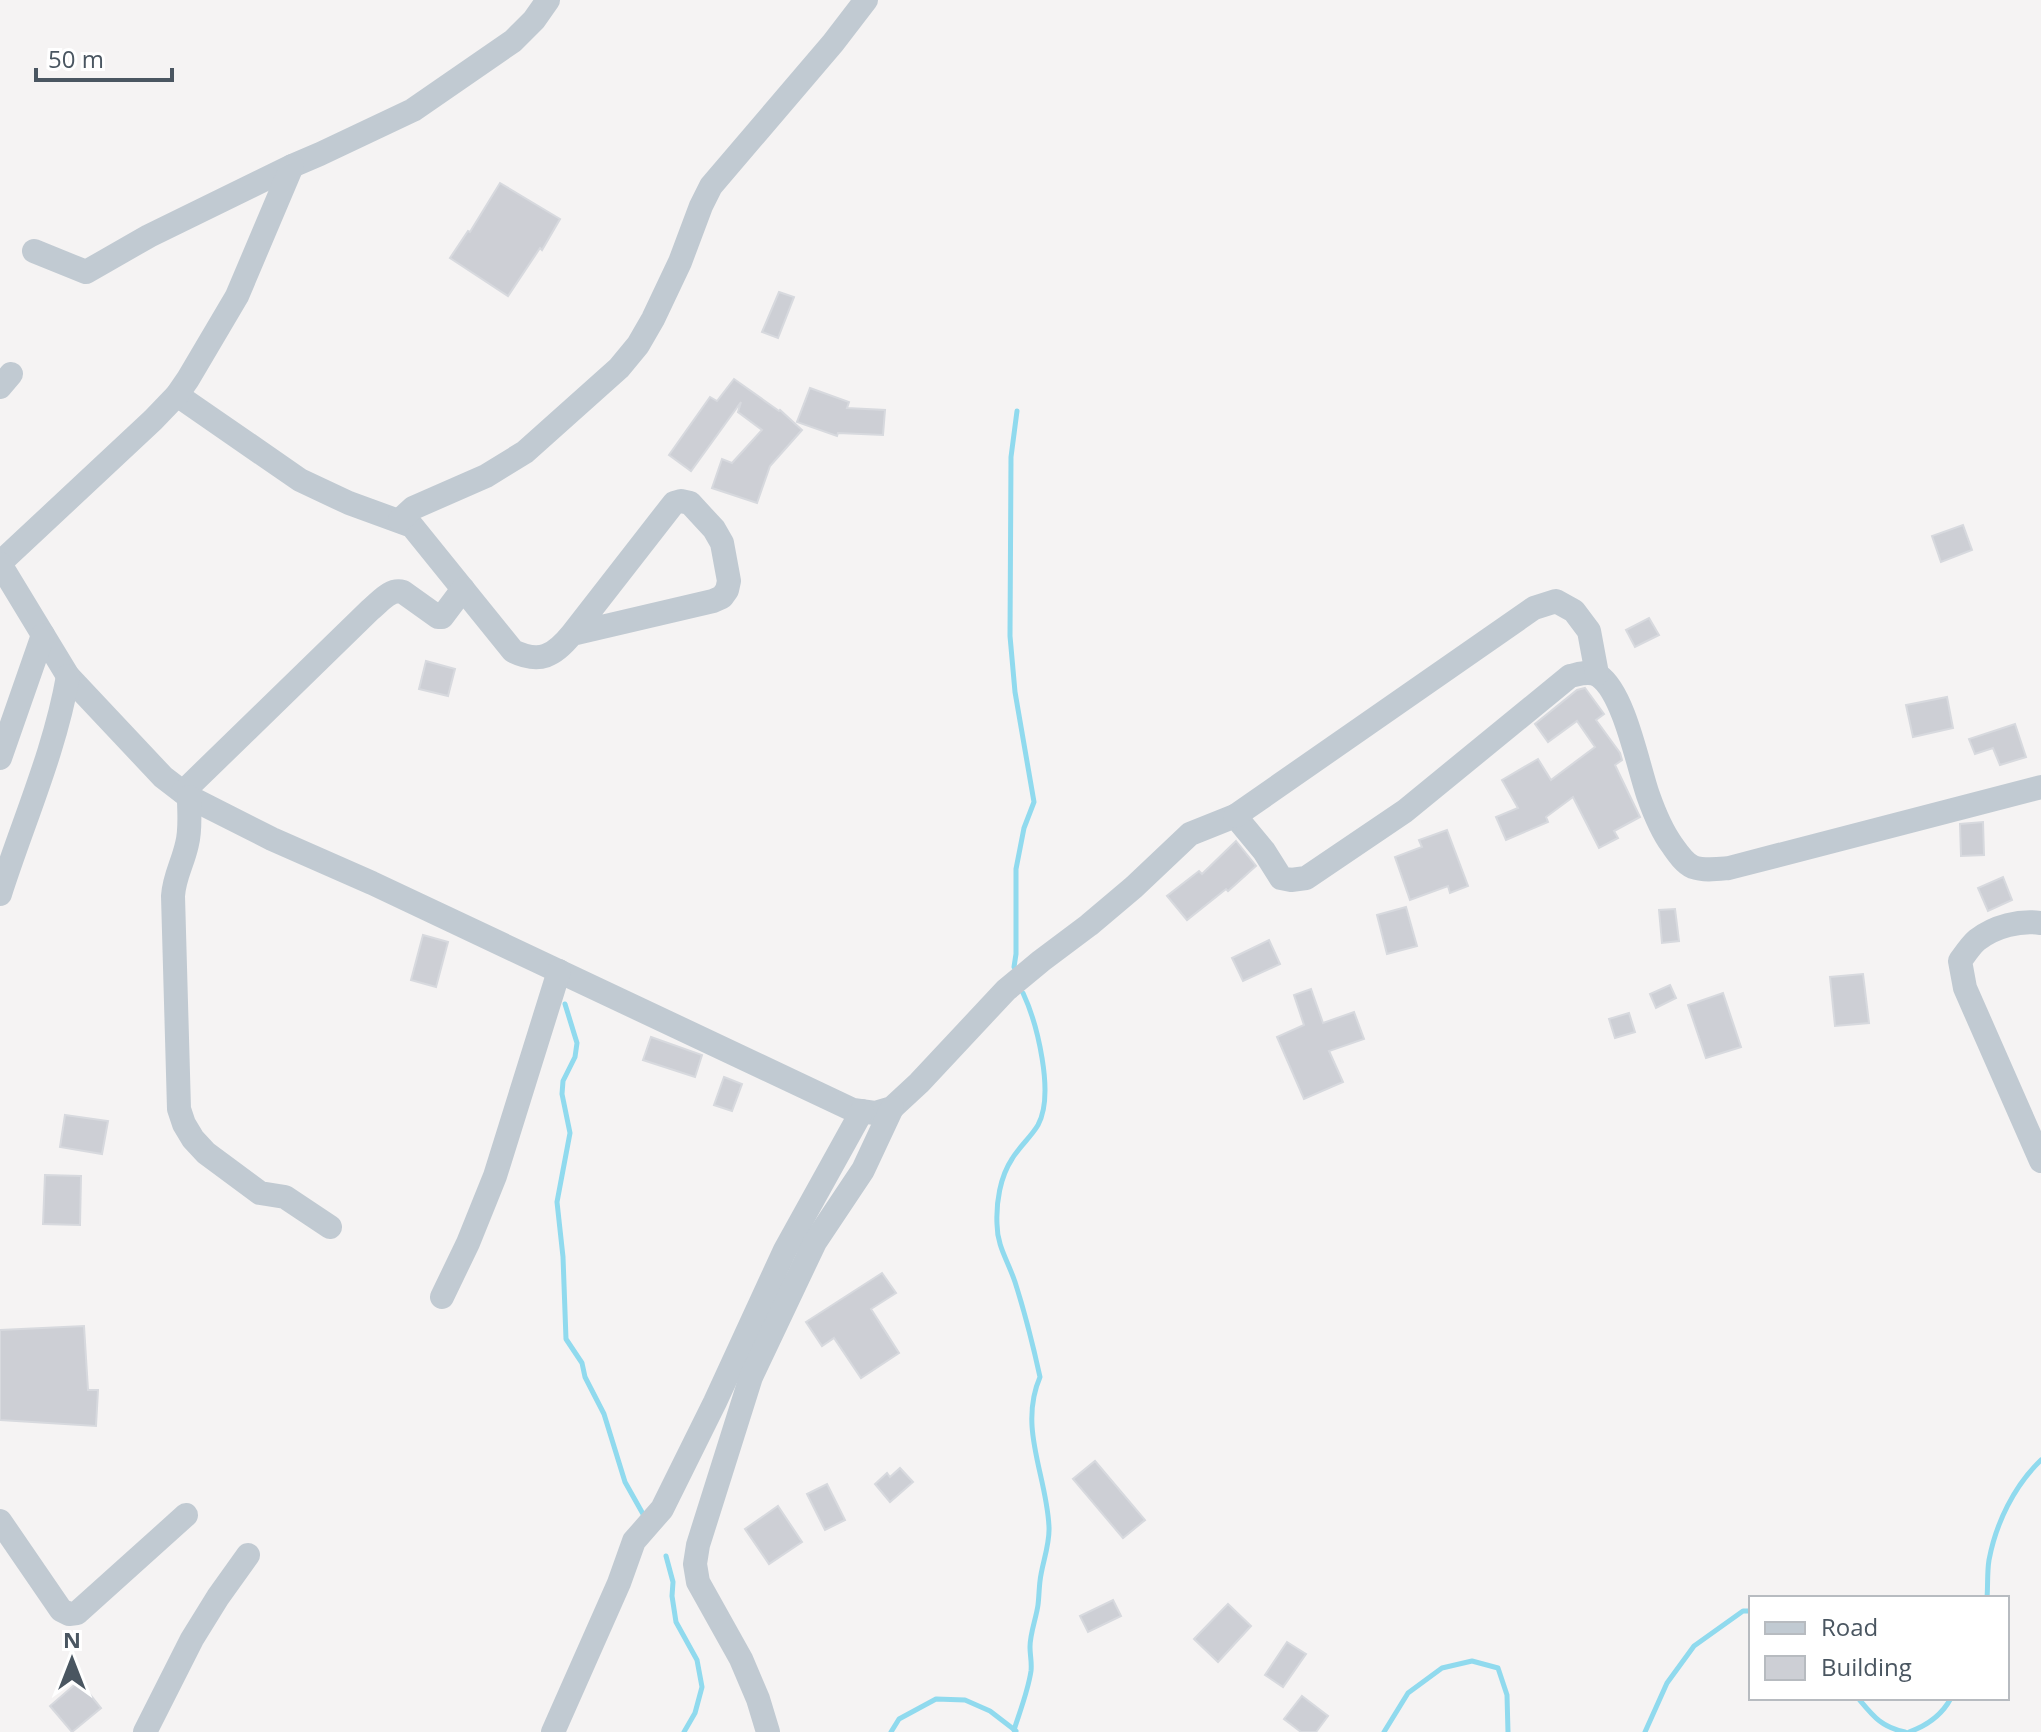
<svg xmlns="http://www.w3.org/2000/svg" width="2041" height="1732" font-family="'Open Sans',sans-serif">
  <rect width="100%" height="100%" fill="#f5f3f3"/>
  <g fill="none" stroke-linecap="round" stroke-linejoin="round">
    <g stroke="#90daee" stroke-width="5">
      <path d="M1014 967 1016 954V869L1024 828 1034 802 1015 692 1010 636 1011 457 1017 411"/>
      <path d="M565 1004 577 1043 575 1057 563 1081 562 1094 570 1133 557 1202 563 1257 566 1339 582 1363 585 1377 604 1414 625 1482 643 1514"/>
      <path d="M666 1556 673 1582 672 1596 676 1622 697 1660 702 1687 695 1713 684 1732"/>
      <path d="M1987 1598C1988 1586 1987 1572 1989 1560 1996 1523 2014 1486 2041 1460"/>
      <path d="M1858 1698C1873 1716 1881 1727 1905 1732"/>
      <path d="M1014 1730C1020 1711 1028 1691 1031 1671 1032 1662 1030 1656 1030 1647 1030 1633 1036 1619 1038 1605 1039 1597 1039 1589 1040 1581 1042 1563 1050 1545 1049 1527 1047 1476 1018 1428 1040 1377 1033 1345 1025 1313 1015 1282 1008 1261 997 1246 997 1224 996 1203 1000 1177 1012 1159 1019 1147 1031 1137 1038 1125 1055 1094 1037 1023 1023 993"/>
      <path d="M891 1732 899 1719 936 1699 965 1700 990 1711 1016 1731"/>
      <path d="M1384 1732 1408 1693 1442 1668 1472 1661 1498 1668 1507 1695 1508 1732"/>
      <path d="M1645 1732 1667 1683 1694 1646 1743 1611H1751"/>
      <path d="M1909 1732C1926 1726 1942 1715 1951 1698"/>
    </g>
  </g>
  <g fill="#cdcfd5" stroke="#d7d9de" stroke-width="2">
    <path d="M500 183 560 219 542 250 540 248 508 296 450 258 468 231 470 232Z"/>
    <path d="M779 292 794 297 778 338 762 332Z"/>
    <path d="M734 379 779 411 780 410 802 430 770 466 757 503 712 488 722 459 732 463 762 430 738 412 741 402 691 471 669 455 710 397 717 401Z"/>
    <path d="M810 388 849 402 847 408 885 410 883 435 838 433 837 436 797 422Z"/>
    <path d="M1963 525 1972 550 1941 562 1932 536Z"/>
    <path d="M1649 618 1659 635 1635 647 1626 630Z"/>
    <path d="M426 661 455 669 448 696 419 689Z"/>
    <path d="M1585 688 1604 714 1596 720 1620 753 1622 760 1615 765 1640 817 1614 831 1618 838 1599 848 1573 797 1546 817 1548 822 1506 840 1496 817 1518 808 1502 780 1538 759 1551 780 1595 747 1577 721 1548 742 1535 724 1577 690Z"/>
    <path d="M1947 697 1953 728 1913 737 1906 705Z"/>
    <path d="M2015 724 2026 757 2000 765 1993 748 1975 754 1969 739Z"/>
    <path d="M1983 822 1984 855 1961 856 1960 824Z"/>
    <path d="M1447 830 1468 886 1450 893 1448 886 1410 900 1395 857 1422 847 1419 840Z"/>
    <path d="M1236 841 1256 866 1228 891 1226 889 1187 920 1167 896 1199 871 1202 874Z"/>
    <path d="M2003 877 2012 900 1988 911 1978 888Z"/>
    <path d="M1406 907 1417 946 1387 954 1377 915Z"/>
    <path d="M1675 909 1679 941 1662 943 1659 910Z"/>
    <path d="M423 935 448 942 436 987 411 980Z"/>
    <path d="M1269 940 1280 964 1243 981 1232 958Z"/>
    <path d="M1863 974 1869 1023 1835 1026 1830 977Z"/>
    <path d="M1670 985 1676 998 1656 1008 1650 994Z"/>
    <path d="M1311 989 1323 1023 1354 1012 1364 1039 1329 1051 1343 1082 1304 1099 1277 1037 1304 1025 1294 995Z"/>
    <path d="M1723 993 1741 1047 1706 1058 1688 1005Z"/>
    <path d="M1629 1013 1635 1032 1615 1038 1609 1019Z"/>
    <path d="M651 1037 702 1055 695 1077 643 1060Z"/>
    <path d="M724 1077 742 1084 732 1111 714 1105Z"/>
    <path d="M65 1115 108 1121 102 1154 60 1147Z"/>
    <path d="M45 1175 81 1176 80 1225 43 1224Z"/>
    <path d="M882 1273 896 1293 871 1309 899 1353 861 1378 834 1338 822 1346 806 1322Z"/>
    <path d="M84 1326 88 1390H98L96 1426 0 1420V1330Z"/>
    <path d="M1095 1461 1145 1520 1123 1538 1073 1479Z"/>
    <path d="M900 1468 913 1482 890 1502 875 1484 887 1473 890 1477Z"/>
    <path d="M827 1484 845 1520 825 1530 807 1494Z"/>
    <path d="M778 1506 802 1542 769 1564 745 1529Z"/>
    <path d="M1113 1600 1121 1616 1088 1632 1080 1616Z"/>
    <path d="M1228 1604 1251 1626 1218 1662 1194 1639Z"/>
    <path d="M1287 1642 1306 1654 1283 1687 1265 1675Z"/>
    <path d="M79 1681 101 1708 72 1732 50 1706Z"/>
    <path d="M1302 1696 1328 1716 1316 1732H1301L1284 1719Z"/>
  </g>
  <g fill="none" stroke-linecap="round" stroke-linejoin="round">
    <g stroke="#c1cad2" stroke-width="24">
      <path d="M34 251 86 272 149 236 292 166 320 154 413 110 513 41 534 20 548 0"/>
      <path d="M0 387 11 374"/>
      <path d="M177 395 300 480 349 503 412 526 513 651C540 664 554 656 572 634L674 503 681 501 690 503 714 529 722 543 729 581 727 590 722 597 713 601 572 634"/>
      <path d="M400 520 413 508 486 476 525 452 619 368 638 345 653 319 680 262 701 206 711 186 833 43 866 0"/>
      <path d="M0 563 153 420 177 395 188 379 237 296 292 166"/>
      <path d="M0 564 68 676 163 777 189 797 272 839 372 883 853 1110 875 1113 892 1108 919 1083 1006 990 1041 961 1089 925 1134 887 1190 834 1235 816 1264 851 1281 878 1291 880 1306 878 1405 811 1570 676C1580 674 1590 670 1599 676 1624 693 1638 766 1648 795 1654 812 1661 830 1672 845 1677 852 1684 863 1693 867 1704 871 1718 869 1729 868L2041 787"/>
      <path d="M0 758 43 635"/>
      <path d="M183 792 370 610C380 602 390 588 403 592L438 617H442L463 589"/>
      <path d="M189 797C189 813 191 829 187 844 183 863 174 877 173 896L179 1109 184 1124 193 1139 206 1153 260 1193 285 1197 330 1227"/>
      <path d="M1235 816 1534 608 1556 601 1574 611 1589 631 1597 674"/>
      <path d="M0 894C23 822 55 751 68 676"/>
      <path d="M2041 923C2020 920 1995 926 1977 940 1971 945 1965 954 1960 961L1965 988 2041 1161"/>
      <path d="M442 1297 468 1243 495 1176 559 971"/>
      <path d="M0 1521 61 1610 69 1614 77 1613 186 1515"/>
      <path d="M145 1732 192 1639 218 1597 248 1555"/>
      <path d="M553 1732 619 1583 634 1541 662 1509 715 1402 785 1250 862 1111"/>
      <path d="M768 1732 758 1699 741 1659 698 1582 695 1564 698 1545 751 1377 815 1242 863 1170 892 1108"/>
    </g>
  </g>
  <rect x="1749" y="1596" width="260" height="104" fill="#ffffff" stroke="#b7bbc0" stroke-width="2"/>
  <rect x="1765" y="1622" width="40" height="12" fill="#c1cad2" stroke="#b7bbc0" stroke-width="2"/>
  <text x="1821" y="1636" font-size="24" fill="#4a5661">Road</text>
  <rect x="1765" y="1656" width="40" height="24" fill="#cdcfd5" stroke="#b7bbc0" stroke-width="2"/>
  <text x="1821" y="1676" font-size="24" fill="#4a5661">Building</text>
  <g transform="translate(72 1660)" stroke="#ffffff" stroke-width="6" paint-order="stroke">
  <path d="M0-6L14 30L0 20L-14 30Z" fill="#4a5661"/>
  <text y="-12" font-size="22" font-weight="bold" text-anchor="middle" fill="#4a5661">N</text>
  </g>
  <path d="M36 68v12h136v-12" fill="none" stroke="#4a5661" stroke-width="4"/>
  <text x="48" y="68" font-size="24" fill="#4a5661" stroke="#ffffff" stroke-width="6" paint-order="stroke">50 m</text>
</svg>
